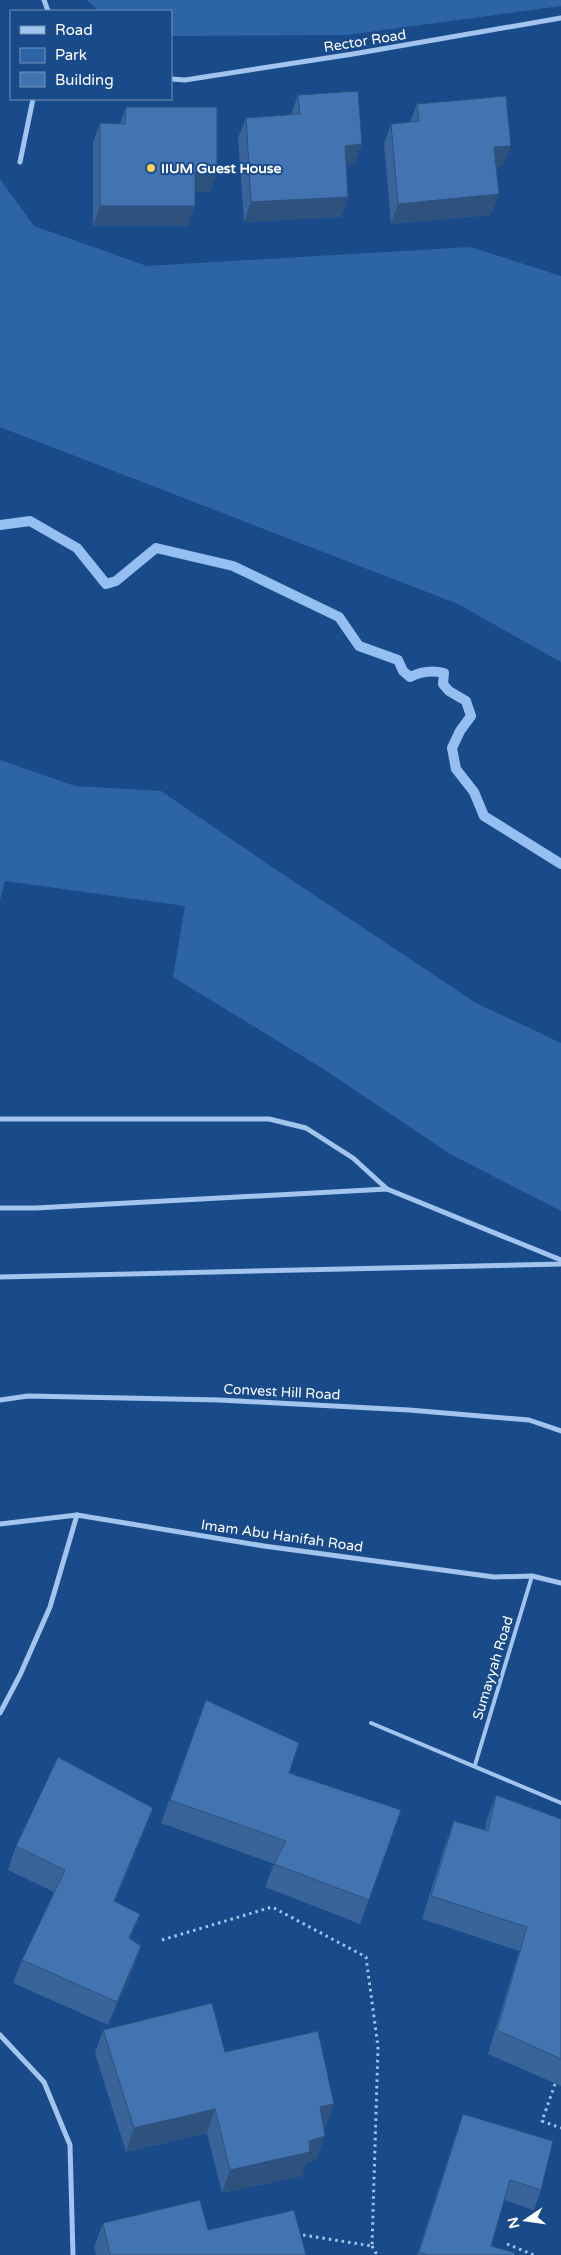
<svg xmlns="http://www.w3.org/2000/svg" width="561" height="2255" font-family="'Varela Round',sans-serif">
  <rect width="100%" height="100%" fill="#194a89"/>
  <g fill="#2c64a7">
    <path d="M87 0H561V6L347 35 171 36V11H99Z"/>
    <path d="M0 179 34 226 147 266 471 247 561 276V662L458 604 0 427Z"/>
    <path d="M0 760 75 786 161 791 272 867 476 1003 561 1043V1211L450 1154 325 1070 173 977 185 906 5 881 0 900Z"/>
  </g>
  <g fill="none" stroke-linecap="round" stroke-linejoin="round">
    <path stroke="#95bff0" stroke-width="10" d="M0 525 30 521 77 548 106 584 116 581 156 548 233 566 339 617 359 646 398 660 403 671 410 677C422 671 432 670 444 673L443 684 449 691 466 701 471 716 460 731 452 748 456 769 474 792 484 816 561 864"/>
    <g stroke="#a2c4ed" stroke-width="3" stroke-dasharray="2.5 4" stroke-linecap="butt">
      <path d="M162 1940 272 1907 366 1957 378 2047 372 2246 297 2234"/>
      <path d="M555 2084 542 2121 561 2128"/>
      <path d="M507 2244 534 2255"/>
      <path d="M372 2246 377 2255"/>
    </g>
    <g stroke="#a2c4ed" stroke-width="4">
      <path d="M371 1723 561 1803"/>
      <path d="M475 1765 532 1576"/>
    </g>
    <g stroke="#a2c4ed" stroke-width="5">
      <path d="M44 0 48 11"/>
      <path d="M171 79 185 80 353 54 561 18"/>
      <path d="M20 162 33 99"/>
      <path d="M0 1119H269L306 1128 353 1158 387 1189"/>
      <path d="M0 1208H36L387 1189 561 1260"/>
      <path d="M0 1277 561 1264"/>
      <path d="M0 1400 28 1396 220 1400 409 1410 529 1420 561 1431"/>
      <path d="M0 1524 77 1515 264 1546 494 1577 532 1576 561 1583"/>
      <path d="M0 1713 20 1675 50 1607 77 1515"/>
      <path d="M0 2035 44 2082 70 2145 73 2255"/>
    </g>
  </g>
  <g fill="#396499">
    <path d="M298 95 362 144 354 165H346L348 197 341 217 244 222 238 138 246 118 291 115Z"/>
    <path d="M417 104 503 166 496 167 499 194 491 215 391 224 384 144 391 124 410 122Z"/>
    <path d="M126 107 217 172 210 192H195L188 226H93V143L100 123 120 124Z"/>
    <path d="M206 1700 289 1773 401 1810 360 1924 265 1887 274 1864 161 1823Z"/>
    <path d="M496 1795 561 1819V2086L488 2054 519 1951 422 1919 445 1845 454 1821 485 1830 487 1819Z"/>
    <path d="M144 1832 115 1901 131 1939 141 1946 133 1969 108 2025 13 1983 22 1960 54 1892 8 1870 16 1846Z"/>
    <path d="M103 2030 225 2052 334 2104 325 2128H323L325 2136 316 2160 306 2163 302 2176 222 2193 207 2133 126 2152 95 2053Z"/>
    <path d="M463 2114 541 2190 534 2210 504 2200 491 2246 514 2255H417L456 2134Z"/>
    <path d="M103 2223 208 2230 306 2255H96L94 2247Z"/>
  </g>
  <g fill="#2e517d">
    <path d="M362 144 354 165 338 166 345 146Z"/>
    <path d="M511 146 503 166 487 167 494 147Z"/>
    <path d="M195 172H217L210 192H188Z"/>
    <path d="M499 194 491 215 391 224 398 204Z"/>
    <path d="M348 197 341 217 244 222 251 202Z"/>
    <path d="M100 206H195L188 226H93Z"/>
    <path d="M153 1808 144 1832 105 1924 114 1901Z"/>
    <path d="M140 1914 131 1938 121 1961 129 1938Z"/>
    <path d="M141 1946 133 1969 108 2025 117 2002Z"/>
    <path d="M334 2104 325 2128 311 2131 320 2107Z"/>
    <path d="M215 2109 207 2133 126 2152 134 2128Z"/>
    <path d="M325 2136 316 2160 306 2163 302 2176 222 2193 230 2170 309 2141Z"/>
  </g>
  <g fill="#4274b2" stroke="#2e517d">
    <path d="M358 91 362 144 345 146 348 197 251 202 246 118 300 114 298 95Z"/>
    <path d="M506 96 511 146 494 147 499 194 398 204 391 124 419 121 417 104Z"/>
    <path d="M126 107H217V172H195V206H100V123L125 124Z"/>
    <path d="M206 1700 299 1743 289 1773 401 1810 369 1900 274 1864 286 1841 170 1800Z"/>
    <path d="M58 1757 153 1808 114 1901 140 1914 129 1938 141 1946 117 2002 22 1960 65 1870 16 1846Z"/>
    <path d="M496 1795 561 1819V2059L497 2030 527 1927 431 1896 454 1821 488 1831Z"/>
    <path d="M212 2003 225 2052 318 2031 334 2104 320 2107 325 2136 309 2141 310 2152 230 2170 215 2109 134 2128 103 2030Z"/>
    <path d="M463 2114 553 2141 541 2190 510 2180 491 2246 515 2253 514 2255H427L419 2252Z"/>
    <path d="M200 2200 208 2230 294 2210 306 2255H110L103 2223Z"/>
  </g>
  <circle fill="#ffd15e" stroke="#194a89" stroke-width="2" cx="151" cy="168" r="5"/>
  <g text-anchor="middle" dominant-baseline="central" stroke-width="4" stroke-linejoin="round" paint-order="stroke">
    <g font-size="14" fill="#fff" stroke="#194a89">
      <text transform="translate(365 41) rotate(-9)">Rector Road</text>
      <text transform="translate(282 1392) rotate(3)">Convest Hill Road</text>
      <text transform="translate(282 1536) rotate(8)">Imam Abu Hanifah Road</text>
      <text transform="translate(493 1668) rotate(-73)">Sumayyah Road</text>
    </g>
    <g font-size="14" font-weight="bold" fill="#fff" stroke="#194a89" text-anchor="start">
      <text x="161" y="168">IIUM Guest House</text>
    </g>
  </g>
  <rect x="10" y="10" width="162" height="90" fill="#194a89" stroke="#7592b8"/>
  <rect x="20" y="26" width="25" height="8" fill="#a2c4ed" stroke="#7592b8"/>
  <text x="55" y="35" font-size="15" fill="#ffffff">Road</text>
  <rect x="20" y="48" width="25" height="15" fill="#2c64a7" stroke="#7592b8"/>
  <text x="55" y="60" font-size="15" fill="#ffffff">Park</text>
  <rect x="20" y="72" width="25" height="15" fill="#4274b2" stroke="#7592b8"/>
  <text x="55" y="85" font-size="15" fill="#ffffff">Building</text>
  <g transform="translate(526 2220) rotate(257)" stroke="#194a89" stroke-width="4" paint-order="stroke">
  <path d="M0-4L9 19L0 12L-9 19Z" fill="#ffffff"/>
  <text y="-8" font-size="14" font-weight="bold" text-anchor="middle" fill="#ffffff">N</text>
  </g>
</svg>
